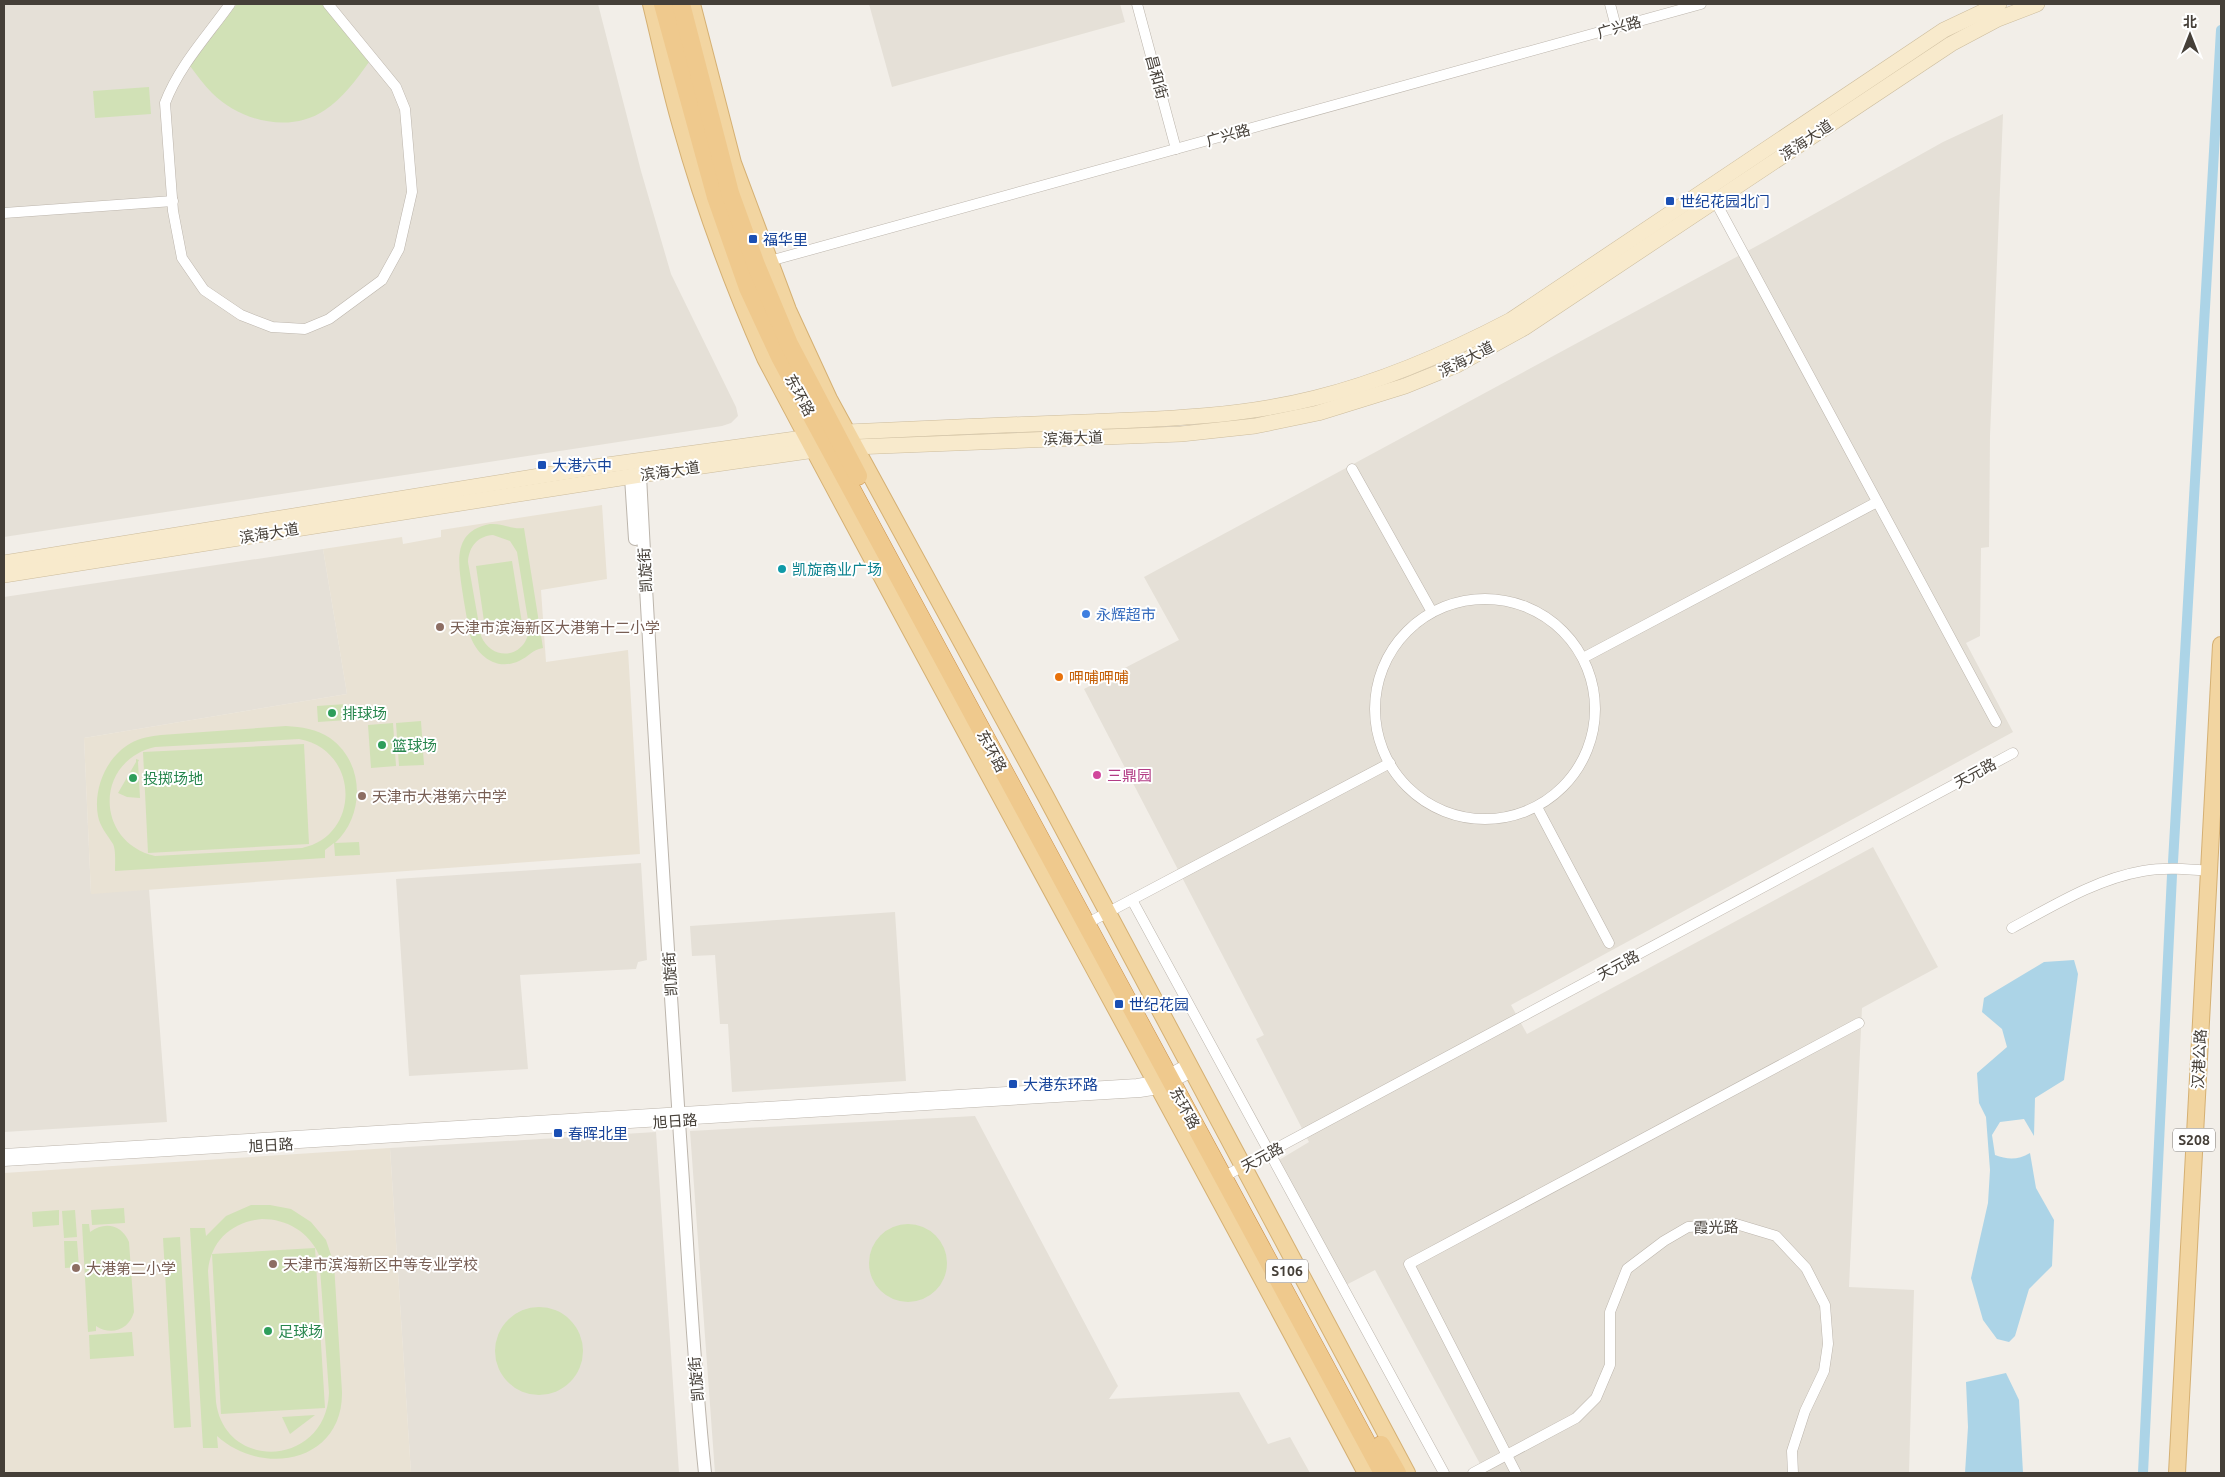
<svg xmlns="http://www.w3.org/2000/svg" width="2225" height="1477" font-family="Ubuntu,'Noto Sans SC',sans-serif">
  <rect width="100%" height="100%" fill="#f2eee8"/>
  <g fill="#e5e0d7">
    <path d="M4 4H598L641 171 671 274 736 407 738 416 731 423 722 426 4 537Z"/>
    <path d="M869 4H1120L1125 22 892 87Z"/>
    <path d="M2003 114 1990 436 1989 547 1981 548 1980 636 1966 643 2013 732 1511 1005 1527 1034 1873 847 1938 967 1862 1008 1849 1287 1914 1290 1909 1473H1485L1375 1270 1346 1285 1279 1160 1309 1142 1256 1039 1264 1035 1084 689 1179 640 1144 577 1766 241 1943 142Z"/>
    <path d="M323 549 347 694 84 738 91 893 149 889 167 1122 4 1132V597Z"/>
    <path d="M641 863 647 960 638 962 636 969 520 975 528 1069 409 1076 396 879Z"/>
    <path d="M895 912 906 1081 732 1092 728 1024H720L715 955 692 956 690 926Z"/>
    <path d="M975 1116 1118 1386 1109 1399 1239 1392 1268 1444 1290 1437 1310 1473H715L690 1131Z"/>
    <path d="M656 1132 679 1473H411L390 1148Z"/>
  </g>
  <g fill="#e9e2d4">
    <path d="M602 505 607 579 541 590 546 662 628 650 640 854 91 894 84 738 347 694 323 549 402 537 403 544 441 537V530Z"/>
    <path d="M390 1148 411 1473H4V1173Z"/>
  </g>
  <g fill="#d1e1b6" fill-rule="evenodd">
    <path d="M237 4H322L369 62C356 80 343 98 325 110 290 134 240 121 212 93 204 85 197 75 190 66Z"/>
    <path d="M149 87 151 114 95 118 93 91Z"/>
    <path d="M490 524C503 523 512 530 524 528L543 648C531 650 530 656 519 661 495 672 475 654 469 632 467 618 464 603 462 589 458 561 453 531 490 524ZM493 535 510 541 517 552 529 626C529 657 493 664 481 636L468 562C469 546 478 536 493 535Z"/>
    <path d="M512 561 522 623 485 628 476 566Z"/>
    <path d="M346 704 347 720 318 722 317 706Z"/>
    <path d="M421 721 424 765 399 766 396 723Z"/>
    <path d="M393 723 396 766 371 768 368 725Z"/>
    <path d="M286 726C301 727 317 729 330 738 365 763 365 815 335 843L359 842 360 855 335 856 334 843 325 850V858L115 871C115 863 116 850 113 844 107 834 100 827 98 816 93 789 106 757 131 743 140 738 151 736 161 735ZM299 739C360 750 361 836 302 848L155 856C95 842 94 761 155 747Z"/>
    <path d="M304 744 309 844 148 853 143 752Z"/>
    <path d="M136 759 139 760 138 762 140 798 127 797 118 793 136 762Z"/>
    <path d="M251 1205H270L291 1209 311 1222 326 1240 334 1264 342 1392C343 1463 262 1477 217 1436L218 1448H203L190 1228H205L206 1236 226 1216ZM262 1219C287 1219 309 1232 319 1255L329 1393C326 1467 225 1472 216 1402L208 1271C211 1240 232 1222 262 1219Z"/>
    <path d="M124 1208 125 1223 92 1225 91 1210Z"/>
    <path d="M59 1210V1225L33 1227 32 1212Z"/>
    <path d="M75 1210 77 1237 64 1238 62 1211Z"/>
    <circle cx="908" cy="1263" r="39"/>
    <path d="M82 1224H89L90 1232C105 1221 122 1225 129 1242L134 1312C129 1330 111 1336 96 1326V1331L88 1332Z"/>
    <path d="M180 1237 191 1427 174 1428 163 1238Z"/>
    <path d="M64 1241H77L79 1267 65 1268Z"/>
    <path d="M315 1248 325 1408 221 1414 212 1254Z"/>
    <circle cx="539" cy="1351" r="44"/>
    <path d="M132 1332 134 1356 90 1359 89 1335Z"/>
    <path d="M315 1415 290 1434 282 1417Z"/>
  </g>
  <g fill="#acd4e7">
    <path d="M2074 960 2078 974 2064 1080 2035 1098 2034 1136 2024 1119 2000 1122 1992 1135 1995 1155C2008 1160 2018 1160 2030 1153L2036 1188 2054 1220 2052 1266 2029 1289 2015 1336 2009 1342 1997 1339 1983 1320 1971 1278 1988 1203 1990 1170 1986 1117 1979 1103 1977 1073 2007 1047 2002 1029 1982 1012 1984 998 2044 962Z"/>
    <path d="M2006 1373 2019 1400 2023 1473H1965L1968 1427 1966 1382Z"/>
  </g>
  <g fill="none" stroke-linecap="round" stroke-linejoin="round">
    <g stroke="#acd4e7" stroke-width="10">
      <path d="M2173 862 2221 30"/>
      <path d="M2143 1473 2172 875"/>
    </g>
    <g stroke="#bcb5ac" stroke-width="11">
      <g id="minor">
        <path d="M230 4C208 35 179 66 165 103L173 211 182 258 204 290 241 315 272 327 305 329 329 319 382 280 399 249 412 192 405 109 396 87 328 4"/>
        <path d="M1137 4 1176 149"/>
        <path d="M1610 4 1616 27"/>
        <path d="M1713 197 1996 722"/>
        <path d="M4 213 173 201"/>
        <path d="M766 262 1701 4"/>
        <path d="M1352 469 1432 612"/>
        <circle cx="1485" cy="709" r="110"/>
        <path d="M1583 658 1877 502"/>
        <path d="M1537 807 1609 943"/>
        <path d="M1132 900 1444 1473"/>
        <path d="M1084 925 1390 763"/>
        <path d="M2012 928C2053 906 2096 879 2143 871 2165 867 2187 869 2209 871"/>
        <path d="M4 1154 1137 1084 1155 1081 1188 1064"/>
        <path d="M4 1161 1140 1092 1159 1089 1192 1072"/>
        <path d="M1223 1177 2013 753"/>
        <path d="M1473 1473 1576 1418 1596 1398 1610 1365V1312L1627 1269 1664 1241 1688 1227 1736 1224 1776 1236 1806 1268 1825 1305 1828 1344 1824 1371 1805 1411 1792 1451 1793 1473"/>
        <path d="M1516 1473 1409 1264 1859 1023"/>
      </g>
    </g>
    <g stroke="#bcb5ac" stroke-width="14">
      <g id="tertiary">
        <path d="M640 475C651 696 666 917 680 1137 688 1250 693 1361 705 1473"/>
        <path d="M631 477 635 539"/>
      </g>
    </g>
    <g stroke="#ccbc9d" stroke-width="16">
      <g id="secondary">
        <path d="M4 563 607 465 847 432C926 428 1006 425 1085 422 1163 419 1239 417 1315 398 1384 381 1448 353 1511 320L1944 30 1999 4"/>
        <path d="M4 575 640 475 829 448 1181 434 1255 426 1318 413 1405 386 1457 365 1524 328 1951 44 1998 19 2037 4"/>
      </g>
    </g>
    <g stroke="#d5b073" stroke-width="18">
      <g id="primary">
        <path d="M651 4C661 44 669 85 681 126 703 205 732 283 765 358 962 731 1168 1100 1366 1473"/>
        <path d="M692 4 733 163 788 310 829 399 1045 795 1407 1473"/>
        <path d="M2177 1473 2221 645"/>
      </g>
    </g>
    <g stroke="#ca914a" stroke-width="19">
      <g id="trunk">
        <path d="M663 4 716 197 748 288 780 357 1383 1473"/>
        <path d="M681 4 730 193 756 265 789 344 858 476"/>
        <path d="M1381 1445 1397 1473"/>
      </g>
    </g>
    <use href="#minor" stroke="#fff" stroke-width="10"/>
    <use href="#tertiary" stroke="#fff" stroke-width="12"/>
    <use href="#secondary" stroke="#f8eacc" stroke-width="15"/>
    <use href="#primary" stroke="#f2d5a1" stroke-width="16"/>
    <use href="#trunk" stroke="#efc98d" stroke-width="18"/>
  </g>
  <g fill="#1a4fb4" stroke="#fff" stroke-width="2">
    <rect x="1665" y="196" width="10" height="10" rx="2.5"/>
    <rect x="748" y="234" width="10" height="10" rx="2.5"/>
    <rect x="537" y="460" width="10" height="10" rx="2.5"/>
    <rect x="1114" y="999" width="10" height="10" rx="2.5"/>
    <rect x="1008" y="1079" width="10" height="10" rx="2.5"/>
    <rect x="553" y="1128" width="10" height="10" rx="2.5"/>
  </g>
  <circle fill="#0f9aa8" stroke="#fff" stroke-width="2" cx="782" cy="569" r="5"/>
  <circle fill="#3f7fe0" stroke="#fff" stroke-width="2" cx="1086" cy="614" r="5"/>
  <g fill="#8d6e63" stroke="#fff" stroke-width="2">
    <circle cx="440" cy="627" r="5"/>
    <circle cx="362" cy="796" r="5"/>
    <circle cx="273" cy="1264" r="5"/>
    <circle cx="76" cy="1268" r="5"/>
  </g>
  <circle fill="#e8710a" stroke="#fff" stroke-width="2" cx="1059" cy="677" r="5"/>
  <g fill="#2e9e5b" stroke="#fff" stroke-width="2">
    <circle cx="332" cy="713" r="5"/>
    <circle cx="382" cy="745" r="5"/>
    <circle cx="133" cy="778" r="5"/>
    <circle cx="268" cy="1331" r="5"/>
  </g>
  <circle fill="#d1479c" stroke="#fff" stroke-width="2" cx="1097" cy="775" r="5"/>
  <g text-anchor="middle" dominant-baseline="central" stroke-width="4" stroke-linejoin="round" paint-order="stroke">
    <g fill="#fff" stroke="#7d7974" stroke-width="1">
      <rect x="2173" y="1128.5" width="42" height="23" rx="4"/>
      <rect x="1266" y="1259.5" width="42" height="23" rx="4"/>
    </g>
    <g font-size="14" font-weight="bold" fill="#453f38">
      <text x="2194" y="1140">S208</text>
      <text x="1287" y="1271">S106</text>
    </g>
    <g font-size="15" fill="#453f38" stroke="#fff">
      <text transform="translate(1619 27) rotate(-16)">广兴路</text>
      <text transform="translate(1157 77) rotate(75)">昌和街</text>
      <text transform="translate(1228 135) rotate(-16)">广兴路</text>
      <text transform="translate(1806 140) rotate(-34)">滨海大道</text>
      <text transform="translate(1466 359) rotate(-27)">滨海大道</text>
      <text transform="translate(800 395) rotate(62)">东环路</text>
      <text transform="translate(1073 438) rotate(-2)">滨海大道</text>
      <text transform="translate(670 471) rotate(-8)">滨海大道</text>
      <text transform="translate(269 533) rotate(-9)">滨海大道</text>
      <text transform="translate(645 570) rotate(-93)">凯旋街</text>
      <text transform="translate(992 751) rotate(62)">东环路</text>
      <text transform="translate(1975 773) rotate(-28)">天元路</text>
      <text transform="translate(1618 965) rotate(-28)">天元路</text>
      <text transform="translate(670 974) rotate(-94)">凯旋街</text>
      <text transform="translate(2199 1059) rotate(-87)">汉港公路</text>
      <text transform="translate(1185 1108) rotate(61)">东环路</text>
      <text transform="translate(675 1121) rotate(-4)">旭日路</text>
      <text transform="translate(271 1145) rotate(-3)">旭日路</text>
      <text transform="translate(1262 1157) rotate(-28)">天元路</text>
      <text transform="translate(1716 1227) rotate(-1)">霞光路</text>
      <text transform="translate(696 1379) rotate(-95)">凯旋街</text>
    </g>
    <g font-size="15" fill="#164399" stroke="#fff" text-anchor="start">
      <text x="1680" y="201">世纪花园北门</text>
      <text x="763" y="239">福华里</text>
      <text x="552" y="465">大港六中</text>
      <text x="1129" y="1004">世纪花园</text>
      <text x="1023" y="1084">大港东环路</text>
      <text x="568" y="1133">春晖北里</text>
    </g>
    <g font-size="15" fill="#0d838f" stroke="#fff" text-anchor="start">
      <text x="792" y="569">凯旋商业广场</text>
    </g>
    <g font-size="15" fill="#366cbe" stroke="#fff" text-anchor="start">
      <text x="1096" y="614">永辉超市</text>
    </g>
    <g font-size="15" fill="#785e54" stroke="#fff" text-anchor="start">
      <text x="450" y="627">天津市滨海新区大港第十二小学</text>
      <text x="372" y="796">天津市大港第六中学</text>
      <text x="283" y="1264">天津市滨海新区中等专业学校</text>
      <text x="86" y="1268">大港第二小学</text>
    </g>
    <g font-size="15" fill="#c56008" stroke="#fff" text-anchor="start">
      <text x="1069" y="677">呷哺呷哺</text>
    </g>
    <g font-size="15" fill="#27864d" stroke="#fff" text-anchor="start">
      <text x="342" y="713">排球场</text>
      <text x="392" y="745">篮球场</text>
      <text x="143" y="778">投掷场地</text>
      <text x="278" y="1331">足球场</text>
    </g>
    <g font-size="15" fill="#b23c85" stroke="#fff" text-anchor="start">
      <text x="1107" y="775">三鼎园</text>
    </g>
  </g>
  <rect width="2225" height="1477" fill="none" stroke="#453f38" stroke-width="10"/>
  <g transform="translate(2190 35)" stroke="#ffffff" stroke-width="4" paint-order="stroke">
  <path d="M0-4L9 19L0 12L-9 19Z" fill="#453f38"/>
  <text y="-8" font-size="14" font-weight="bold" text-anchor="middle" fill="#453f38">北</text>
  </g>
</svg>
